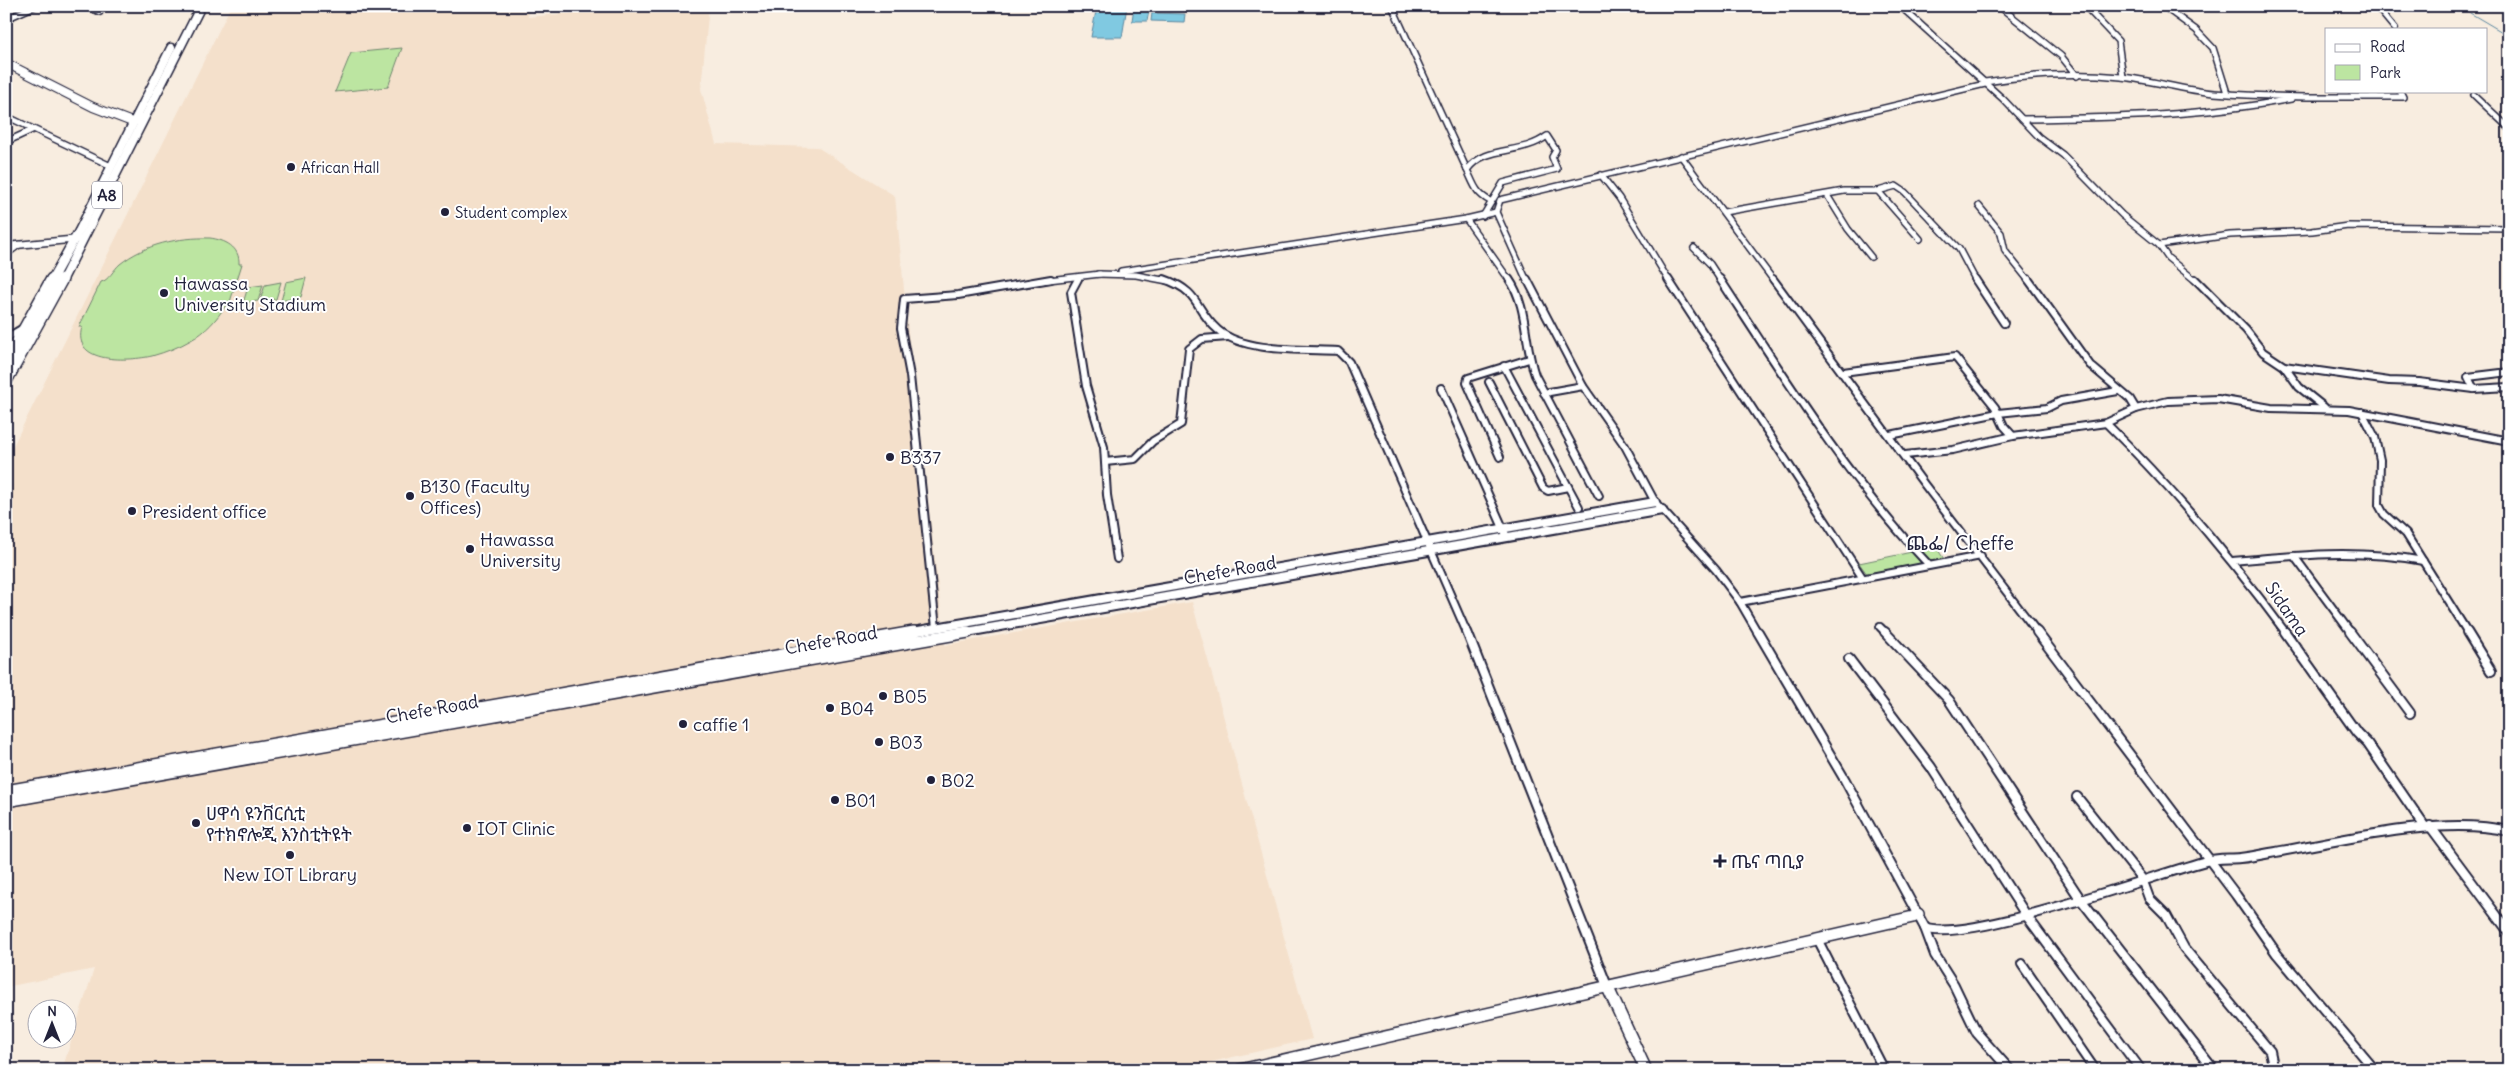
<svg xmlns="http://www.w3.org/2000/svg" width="2515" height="1076" font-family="Delius,'Noto Sans Ethiopic',sans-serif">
  <rect width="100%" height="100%" fill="#f8ede0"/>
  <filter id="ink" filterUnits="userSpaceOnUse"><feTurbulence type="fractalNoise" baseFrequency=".02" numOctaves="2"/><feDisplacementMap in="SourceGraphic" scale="10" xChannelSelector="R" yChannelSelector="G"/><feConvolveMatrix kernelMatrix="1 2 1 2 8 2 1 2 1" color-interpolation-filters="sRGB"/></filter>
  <g filter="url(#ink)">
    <path fill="#f4e0cb" d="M231 6H530L528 17 648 6H709L701 89 716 144 817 147 895 196 909 341 945 645 1192 602 1312 1039 1176 1070H62L94 969 6 987V496L13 481 6 482V460Z"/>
    <g fill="#bce5a1" stroke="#6f846e">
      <path d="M402 48 388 87 335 92 351 53Z"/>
      <path d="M210 238C225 240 240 247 239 264H242L229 305H226C217 319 206 332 191 340 179 347 166 352 152 356 130 361 71 365 82 327H79L101 282C108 281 114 269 120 264 145 244 179 237 210 238Z"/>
      <path d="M306 278 301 297 281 301 286 282Z"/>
      <path d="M281 282 276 299 260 301 265 285Z"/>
      <path d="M263 285 258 301 243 303 248 287Z"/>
      <path d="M1936 547 1944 559 1867 574 1859 563Z"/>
    </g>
    <g fill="#80c9e1" stroke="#5a869f">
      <path d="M1097 6H1127L1122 37H1091Z"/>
      <path d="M1134 6H1150L1147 21H1132Z"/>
      <path d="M1152 13 1185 14 1184 22 1151 21Z"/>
    </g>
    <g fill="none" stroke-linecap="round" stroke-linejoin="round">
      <path stroke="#5a869f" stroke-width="1" d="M2465 6 2470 13 2509 36"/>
      <g stroke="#22223b" stroke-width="8">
        <g id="minor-far2">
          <path d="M86 6 100 12"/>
          <path d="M1392 6 1467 170"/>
          <path d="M1900 6 2003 99 2039 137 2063 155 2122 215 2159 245 2168 258 2196 281"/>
          <path d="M1999 6 2061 56 2077 76"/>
          <path d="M2085 6 2118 41 2123 77"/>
          <path d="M2163 6 2196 30 2213 48 2227 93"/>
          <path d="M2376 6 2395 29"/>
          <path d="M6 19 35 6"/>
          <path d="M2474 95 2509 128"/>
          <path d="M6 116 111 166"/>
          <path d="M2022 119C2113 118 2202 116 2291 99"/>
          <path d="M6 142 32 130"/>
          <path d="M1681 156 1774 281"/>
          <path d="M1601 175 1619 198 1669 281"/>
          <path d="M1878 191 1896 186 1905 192 1959 249 1976 281"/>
          <path d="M1827 195 1848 229 1871 257"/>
          <path d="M1979 206 2001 233 2005 251 2029 281"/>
          <path d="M1724 212 1844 191H1878L1920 239"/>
          <path d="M1483 216 1503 183 1557 169 1552 157 1556 150 1547 136C1521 156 1486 144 1467 170 1474 184 1475 193 1490 201"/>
          <path d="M1466 219 1510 281"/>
          <path d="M2159 245 2230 235 2312 231 2348 226 2509 228"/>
          <path d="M1694 248 1710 264 1721 281"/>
          <path d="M1121 271 1466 219 1496 212"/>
          <path d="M1098 274 1136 275 1168 281"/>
          <path d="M1040 281 1100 274"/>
          <path d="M1077 281 1079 277"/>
          <path d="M1527 281 1496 212 1500 200 1985 84V82C2029 75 2076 72 2121 77 2152 80 2182 90 2214 93 2277 98 2340 97 2403 97L2400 91"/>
        </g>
      </g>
      <g stroke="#22223b" stroke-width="10">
        <g id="minor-far1">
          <path d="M1078 279 1071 292 1086 386 1104 447 1107 495 1117 559"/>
          <path d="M1164 279C1202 292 1194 310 1218 330 1245 353 1305 349 1338 351L1349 362 1467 633"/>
          <path d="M1509 279C1528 306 1524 344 1535 375L1599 496"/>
          <path d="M1527 279 1583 386 1625 446 1655 502 1716 570 1740 602 1758 633"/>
          <path d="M1668 279 1862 577"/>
          <path d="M1720 279C1785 378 1847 478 1928 564"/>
          <path d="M1773 279 1924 484 2038 633"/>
          <path d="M1975 279 2004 323"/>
          <path d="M2028 279 2090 365 2130 399 2136 409"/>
          <path d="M2195 279 2246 330 2263 352 2284 366 2299 387 2324 407"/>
          <path d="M6 338 23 328"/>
          <path d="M1504 366 1579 507"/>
          <path d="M2284 366 2389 381 2419 382 2474 389 2509 387"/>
          <path d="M1843 372 1955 357 1995 407 2004 426 2013 436"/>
          <path d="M1489 382 1543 488 1548 491 1568 487"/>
          <path d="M1441 388 1507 537"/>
          <path d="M2474 389 2468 377 2509 372"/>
          <path d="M1544 393 1583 386"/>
          <path d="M2362 412 2375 437 2380 460 2379 505 2384 514 2406 534 2468 633"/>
          <path d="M2106 423C2172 488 2231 558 2286 633"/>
          <path d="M1890 435 1998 413 2047 408 2061 401 2118 391"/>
          <path d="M1905 455 1953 450 2013 436 2106 423 2136 409 2168 401 2218 399 2271 408 2349 410 2509 441"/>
          <path d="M1500 457 1467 383 1468 378 1529 359"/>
          <path d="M1105 462 1135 459 1153 441 1181 424 1189 349 1202 339 1228 337"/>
          <path d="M2294 556 2351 633"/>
          <path d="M2233 561C2297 555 2359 549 2423 561"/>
          <path d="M1740 602 1981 556"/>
          <path d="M1880 627 1886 633"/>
          <path d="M936 628 910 376 901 328 904 299 958 295 1051 279"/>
        </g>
      </g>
      <g stroke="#22223b" stroke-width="12">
        <g id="minor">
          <path d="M1467 632 1607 986"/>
          <path d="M1758 632 1845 780 1925 928C1966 944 2154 875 2206 861 2217 858 2229 859 2240 858 2250 857 2260 855 2270 853 2341 841 2439 815 2509 831"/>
          <path d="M1885 632 1949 700 2079 897 2214 1070"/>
          <path d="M2037 632 2236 895 2277 954 2375 1070"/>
          <path d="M2285 632 2357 733 2368 744 2425 827"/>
          <path d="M2350 632 2410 713"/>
          <path d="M2467 632 2491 671"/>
          <path d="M1849 659 1931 767 2026 915 2141 1070"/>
          <path d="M2077 797 2142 879 2149 898 2166 915 2184 948 2270 1051 2274 1070"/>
          <path d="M2430 826 2509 932"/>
          <path d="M1925 928 1935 955 1954 985 1977 1033 2010 1070"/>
          <path d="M1817 939 1884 1070"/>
          <path d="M2022 964 2095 1070"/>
          <path d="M1287 1059 1290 1070"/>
        </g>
      </g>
      <g stroke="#22223b" stroke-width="9">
        <g id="tertiary-far2">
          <path d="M6 246 79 239"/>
          <path d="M6 254 18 245"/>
        </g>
      </g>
      <g stroke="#22223b" stroke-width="12">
        <g id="tertiary-far1">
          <path d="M907 633 1655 502"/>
          <path d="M961 633 1662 510"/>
        </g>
      </g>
      <g stroke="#22223b" stroke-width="14">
        <g id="tertiary">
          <path d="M6 791 914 632"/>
          <path d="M6 801 968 632"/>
          <path d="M1607 986 1646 1070"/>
          <path d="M1240 1070 1913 917 1918 914"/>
        </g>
      </g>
      <g stroke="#22223b" stroke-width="10">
        <path id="secondary" d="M6 63 93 107 132 122 141 119"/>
      </g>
      <g stroke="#22223b" stroke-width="11">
        <g id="trunk-far1">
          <path d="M51 281 79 231 171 48"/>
          <path d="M62 281 201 6"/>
        </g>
      </g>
      <g stroke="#22223b" stroke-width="14">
        <g id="trunk">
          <path d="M6 362 52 279"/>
          <path d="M6 381 62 279"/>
        </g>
      </g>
      <use href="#minor-far2" stroke="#fff" stroke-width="5"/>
      <use href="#minor-far1" stroke="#fff" stroke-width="6"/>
      <use href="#minor" stroke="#fff" stroke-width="8"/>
      <use href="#tertiary-far2" stroke="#fff" stroke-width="6"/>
      <use href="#tertiary-far1" stroke="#fff" stroke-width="8"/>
      <use href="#tertiary" stroke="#fff" stroke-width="11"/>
      <use href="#secondary" stroke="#fff" stroke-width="8"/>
      <use href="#trunk-far1" stroke="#fff" stroke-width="8"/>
      <use href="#trunk" stroke="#fff" stroke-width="11"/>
    </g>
  </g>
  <g fill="#22223b" stroke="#fff" stroke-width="2">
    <circle cx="291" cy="167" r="5"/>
    <circle cx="445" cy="212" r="5"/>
    <circle cx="164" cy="293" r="5"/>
    <circle cx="890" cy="457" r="5"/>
    <circle cx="410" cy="496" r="5"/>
    <circle cx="132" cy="511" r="5"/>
    <circle cx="470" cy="549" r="5"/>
    <circle cx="883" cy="696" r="5"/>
    <circle cx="830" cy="708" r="5"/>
    <circle cx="683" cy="724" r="5"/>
    <circle cx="879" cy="742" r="5"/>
    <circle cx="931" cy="780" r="5"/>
    <circle cx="835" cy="800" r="5"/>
    <circle cx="196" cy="823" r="5"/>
    <circle cx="467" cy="828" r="5"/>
    <circle cx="290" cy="855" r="5"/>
    <path d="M1717.5 853.5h5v5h5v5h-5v5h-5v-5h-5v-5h5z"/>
  </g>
  <g text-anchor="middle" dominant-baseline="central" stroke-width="4" stroke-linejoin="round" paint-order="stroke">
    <g font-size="15" fill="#22223b" stroke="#fff" text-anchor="start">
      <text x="301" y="167">African Hall</text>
      <text x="455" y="212">Student complex</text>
    </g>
    <rect fill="#fff" stroke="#646476" stroke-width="1" x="92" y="181.5" width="30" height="27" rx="4"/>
    <g font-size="16" font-weight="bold" fill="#22223b">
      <text x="107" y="195">A8</text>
    </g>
    <g font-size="18" fill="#22223b" stroke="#fff" text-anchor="start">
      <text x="174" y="283">Hawassa<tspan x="174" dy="21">University Stadium</tspan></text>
      <text x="900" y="457">B337</text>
      <text x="420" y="486">B130 (Faculty<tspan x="420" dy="21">Offices)</tspan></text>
      <text x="142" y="511">President office</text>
      <text x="480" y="539">Hawassa<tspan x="480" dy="21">University</tspan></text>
      <text x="893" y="696">B05</text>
      <text x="840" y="708">B04</text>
      <text x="693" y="724">caffie 1</text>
      <text x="889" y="742">B03</text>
      <text x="941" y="780">B02</text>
      <text x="845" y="800">B01</text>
      <text x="206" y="813">ሀዋሳ ዩንቨርሲቲ<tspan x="206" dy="21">የተክኖሎጂ እንስቲትዩት</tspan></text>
      <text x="477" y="828">IOT Clinic</text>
      <text x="1731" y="861">ጤና ጣቢያ</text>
      <text x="290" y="874" text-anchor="middle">New IOT Library</text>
    </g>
    <g font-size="18" fill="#22223b" stroke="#fff">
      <text transform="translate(1230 570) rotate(-10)">Chefe Road</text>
      <text transform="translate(2287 609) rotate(55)">Sidama</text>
      <text transform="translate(831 640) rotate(-10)">Chefe Road</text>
      <text transform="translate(432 709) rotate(-10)">Chefe Road</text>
    </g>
    <g font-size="20" fill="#22223b" stroke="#fff">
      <text x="1960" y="542">ጨፌ/ Cheffe</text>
    </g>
  </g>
  <rect width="2515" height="1076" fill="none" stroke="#fff" stroke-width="25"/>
  <rect x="12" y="12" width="2490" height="1051" fill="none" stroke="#22223b" stroke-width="2" filter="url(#ink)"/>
  <rect x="2325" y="28" width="162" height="65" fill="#ffffff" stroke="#a7a7b1"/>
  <rect x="2335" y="44" width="25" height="8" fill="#ffffff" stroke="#a7a7b1"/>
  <text x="2370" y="52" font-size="15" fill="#22223b">Road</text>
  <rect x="2335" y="65" width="25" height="15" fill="#bce5a1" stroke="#a7a7b1"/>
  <text x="2370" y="78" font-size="15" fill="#22223b">Park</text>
  <g transform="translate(52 1024)"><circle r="24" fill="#ffffff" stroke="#a7a7b1"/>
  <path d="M0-4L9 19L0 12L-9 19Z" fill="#22223b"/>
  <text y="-8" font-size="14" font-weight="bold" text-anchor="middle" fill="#22223b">N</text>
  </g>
</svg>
